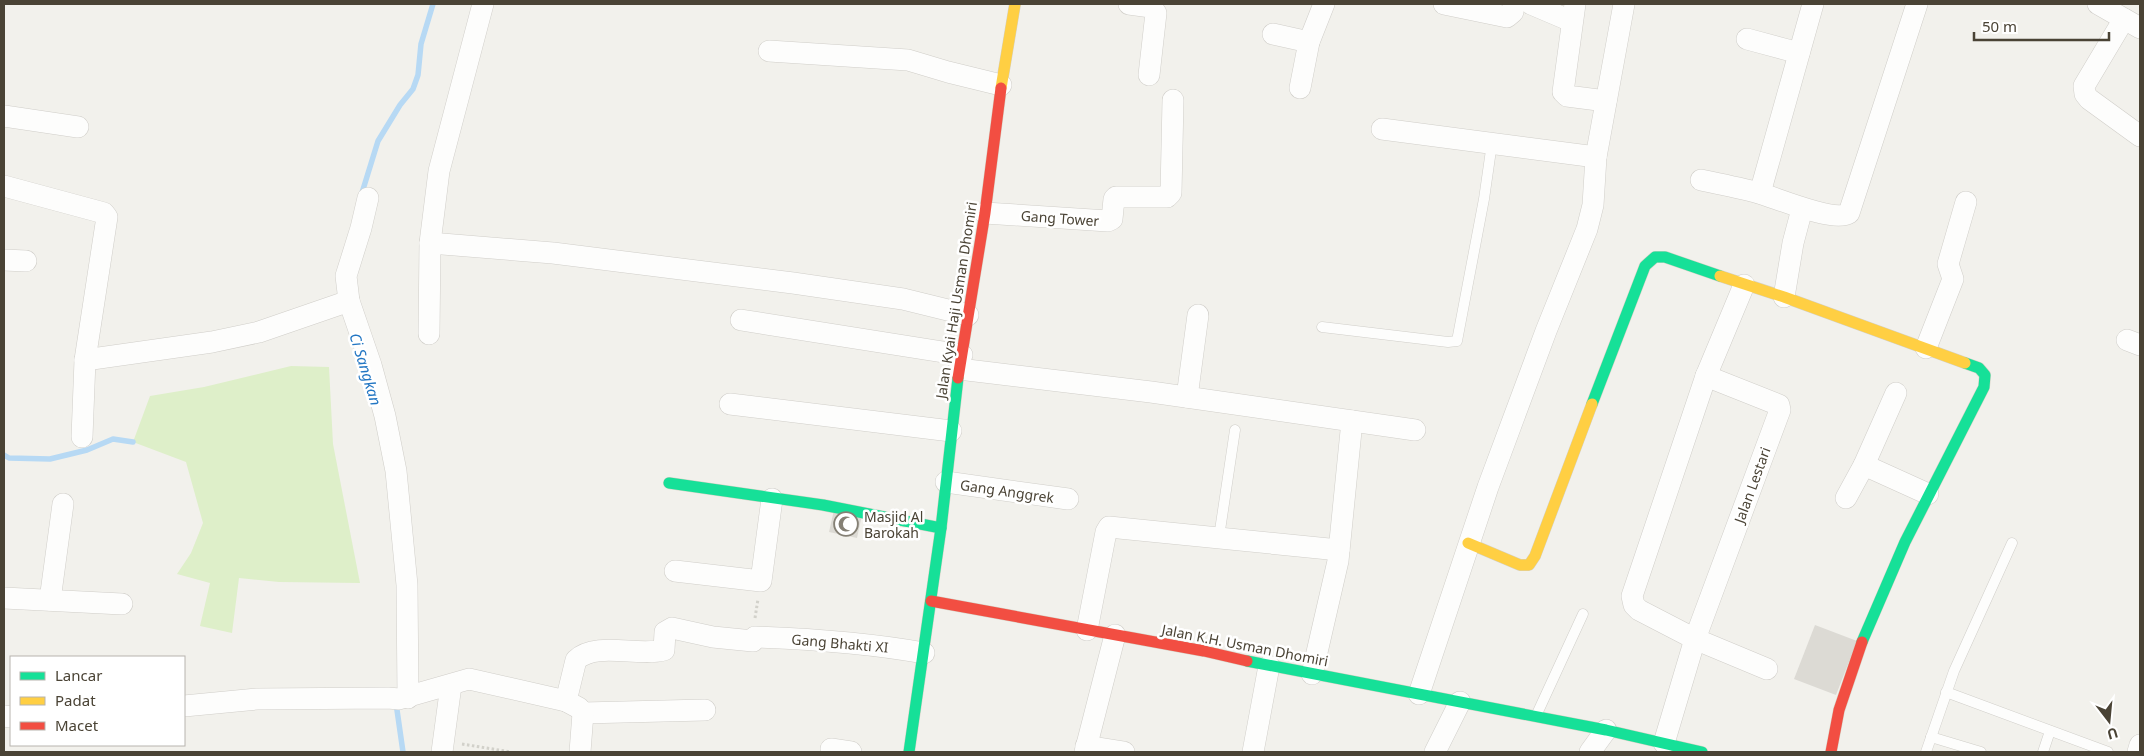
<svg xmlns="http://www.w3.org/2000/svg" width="2144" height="756" font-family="'Noto Sans',sans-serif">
  <rect width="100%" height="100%" fill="#f2f1ec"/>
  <path fill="#deefc9" d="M291 366 329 367 333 444 360 583 279 582 239 578 232 633 200 626 210 583 177 574 191 553 203 523 186 462 133 442 150 396 204 387Z"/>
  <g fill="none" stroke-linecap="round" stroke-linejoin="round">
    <g stroke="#b7d9f4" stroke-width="5.5">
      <path d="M361 196 378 141 400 105 413 89 418 75 421 44 433 4"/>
      <path d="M4 455 9 458 50 459 87 450 113 439 133 442"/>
      <path d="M396 703 403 752"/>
    </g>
  </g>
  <g fill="#dcdad4">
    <path d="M834 510 862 515 857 538 829 532Z"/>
    <path d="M1815 625 1857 641 1836 695 1794 679Z"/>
  </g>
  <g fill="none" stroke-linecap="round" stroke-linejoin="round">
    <g stroke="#d0cec9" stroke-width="11">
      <g id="lane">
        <path d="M1322 327 1448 342 1457 341 1484 199 1492 143"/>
        <path d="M1219 537 1235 430"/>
        <path d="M1946 692 2108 752"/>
        <path d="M1536 716 1583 614"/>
        <path d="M1931 737 1981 752"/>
        <path d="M1926 752 1954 671 2012 543"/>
        <path d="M2043 752 2050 731"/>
      </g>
    </g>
    <g stroke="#d0cec9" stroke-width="22">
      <g id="street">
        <path d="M1129 4 1151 7 1156 13 1149 75"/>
        <path d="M1444 4 1507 17 1513 12 1514 4"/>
        <path d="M1531 4 1571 21"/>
        <path d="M1575 4 1563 92 1567 96 1606 101"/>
        <path d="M2098 4 2140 28"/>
        <path d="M2124 19 2084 86 2085 94 2089 99 2140 136"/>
        <path d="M1273 34 1309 42"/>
        <path d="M1747 39 1799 53"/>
        <path d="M769 51 908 60 948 72 1001 85"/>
        <path d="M1300 88 1309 42 1324 4"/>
        <path d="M4 116 78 127"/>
        <path d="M1382 129 1596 157"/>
        <path d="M1701 180C1720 184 1740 188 1759 193 1777 198 1834 223 1849 213L1917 4"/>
        <path d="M4 186 104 213 107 217 85 360 82 437"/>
        <path d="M1760 193 1813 4"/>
        <path d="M368 198 361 228 346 276 349 301 371 365 385 416 396 471 407 585 408 698"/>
        <path d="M985 213 1108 221 1112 219 1114 199 1116 197H1167L1171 193 1173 100"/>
        <path d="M430 243 553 253 793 283 903 299 968 315"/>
        <path d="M4 260 26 261"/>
        <path d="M1744 285 1706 376 1632 596 1634 605 1639 610 1695 639 1767 669"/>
        <path d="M1784 297 1793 243 1802 209"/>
        <path d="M741 320 962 355"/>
        <path d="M429 334 430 243 439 171 483 4"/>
        <path d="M2127 340 2140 345"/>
        <path d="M1926 348 1953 279 1948 264 1966 202"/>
        <path d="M85 360 212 342 259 332 349 301"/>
        <path d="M959 369 1151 392 1415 430"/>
        <path d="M1187 397 1198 315"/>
        <path d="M730 404 951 431"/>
        <path d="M1864 465 1928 494"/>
        <path d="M946 482 1068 499"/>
        <path d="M1846 498 1864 465 1896 393"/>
        <path d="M675 571 761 581 772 499"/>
        <path d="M4 598 122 604"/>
        <path d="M50 600 63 504"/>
        <path d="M1087 630 1106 532 1109 527 1339 550"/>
        <path d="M1312 674 1338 561 1352 421"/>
        <path d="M1419 694 1488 487 1546 331 1587 229 1593 205 1596 157 1624 4"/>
        <path d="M566 701 576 660C596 641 638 657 664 650L665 632 672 628 713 637 753 641 755 637C812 639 868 643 924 653"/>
        <path d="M184 706 257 699 388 698 399 699 469 679 566 701 579 708 583 713 705 710"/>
        <path d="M4 716 11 717"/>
        <path d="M1664 743 1695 639 1780 410 1779 405 1706 376"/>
        <path d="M1086 746 1124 752"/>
        <path d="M831 749 851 752"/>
        <path d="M442 752 451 685"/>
        <path d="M580 752 583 713"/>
        <path d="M1085 752 1115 635"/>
        <path d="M1253 752 1269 666"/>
        <path d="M1435 752 1460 702"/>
        <path d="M1590 752 1606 730"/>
        <path d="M2138 752 2140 745"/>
      </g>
    </g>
    <g stroke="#d5d1c4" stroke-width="12">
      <g id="fast">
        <path d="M1592 404 1645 266 1655 257H1665L1720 276"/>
        <path d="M669 483 823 505 941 528"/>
        <path d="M1862 642 1905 542 1984 387 1985 375 1979 368 1965 363"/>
        <path d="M1247 661 1606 730 1702 752"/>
        <path d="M909 752 941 528 958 378"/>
      </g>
    </g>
    <g stroke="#d5d1c4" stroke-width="12">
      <g id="slow">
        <path d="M1001 88 1015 4"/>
        <path d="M1720 276 1784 297 1965 363"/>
        <path d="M1468 543 1520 565H1529L1535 556 1592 404"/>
      </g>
    </g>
    <g stroke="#d5d1c4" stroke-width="12">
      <g id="jam">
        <path d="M958 378 985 213 1001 88"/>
        <path d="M931 601 1204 651 1247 661"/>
        <path d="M1831 752 1839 710 1862 642"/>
      </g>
    </g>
    <g stroke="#d2d1ca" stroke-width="3" stroke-dasharray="2.5 2.5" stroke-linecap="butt">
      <path d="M755 618 758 599"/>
      <path d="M462 744 511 752"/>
    </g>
    <use href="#lane" stroke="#fdfdfc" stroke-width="10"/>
    <use href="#street" stroke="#fdfdfc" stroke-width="21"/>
    <use href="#fast" stroke="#16e098" stroke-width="11"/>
    <use href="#slow" stroke="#ffcf43" stroke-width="11"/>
    <use href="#jam" stroke="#f24e42" stroke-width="11"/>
  </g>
  <defs>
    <g id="mosque-ring" transform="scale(1.25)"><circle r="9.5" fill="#fff" stroke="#858075" stroke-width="1.5"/><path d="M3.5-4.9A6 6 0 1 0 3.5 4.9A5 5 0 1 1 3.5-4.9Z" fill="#858075"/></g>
  </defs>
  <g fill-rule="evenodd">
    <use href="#mosque-ring" x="846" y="524"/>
  </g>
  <g text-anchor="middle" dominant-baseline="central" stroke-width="5" stroke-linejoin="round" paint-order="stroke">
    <g font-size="14" fill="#4a4335" stroke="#fff">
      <text transform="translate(1060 218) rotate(4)">Gang Tower</text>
      <text transform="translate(956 300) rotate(-81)">Jalan Kyai Haji Usman Dhomiri</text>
      <text transform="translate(1752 485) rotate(-70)">Jalan Lestari</text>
      <text transform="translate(1007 491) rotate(8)">Gang Anggrek</text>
      <text transform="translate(840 643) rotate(5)">Gang Bhakti XI</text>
      <text transform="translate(1245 645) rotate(11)">Jalan K.H. Usman Dhomiri</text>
    </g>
    <g font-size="14" fill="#4a4335" stroke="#fff" text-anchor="start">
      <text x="864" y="516">Masjid Al<tspan x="864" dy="16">Barokah</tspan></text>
    </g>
    <g font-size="15" font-style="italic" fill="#2276c3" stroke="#fff">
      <text transform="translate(366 369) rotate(73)">Ci Sangkan</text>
    </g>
  </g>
  <rect width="2144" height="756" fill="none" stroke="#4a4335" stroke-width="10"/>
  <rect x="10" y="656" width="175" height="90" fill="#ffffff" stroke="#b7b4ae"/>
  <rect x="20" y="672" width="25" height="8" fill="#16e098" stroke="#b7b4ae"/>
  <text x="55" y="681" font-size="15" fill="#4a4335">Lancar</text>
  <rect x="20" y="697" width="25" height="8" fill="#ffcf43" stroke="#b7b4ae"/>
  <text x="55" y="706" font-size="15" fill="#4a4335">Padat</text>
  <rect x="20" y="722" width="25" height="8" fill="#f24e42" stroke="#b7b4ae"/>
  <text x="55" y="731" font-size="15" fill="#4a4335">Macet</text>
  <g transform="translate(2109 721) rotate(164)" stroke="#ffffff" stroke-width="4" paint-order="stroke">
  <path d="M0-4L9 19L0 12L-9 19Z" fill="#4a4335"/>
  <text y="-8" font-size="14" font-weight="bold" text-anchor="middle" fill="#4a4335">U</text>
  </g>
  <path d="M1974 32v8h135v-8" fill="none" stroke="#4a4335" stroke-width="2.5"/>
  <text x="1982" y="32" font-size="15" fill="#4a4335" stroke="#ffffff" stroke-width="4" paint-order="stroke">50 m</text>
</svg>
